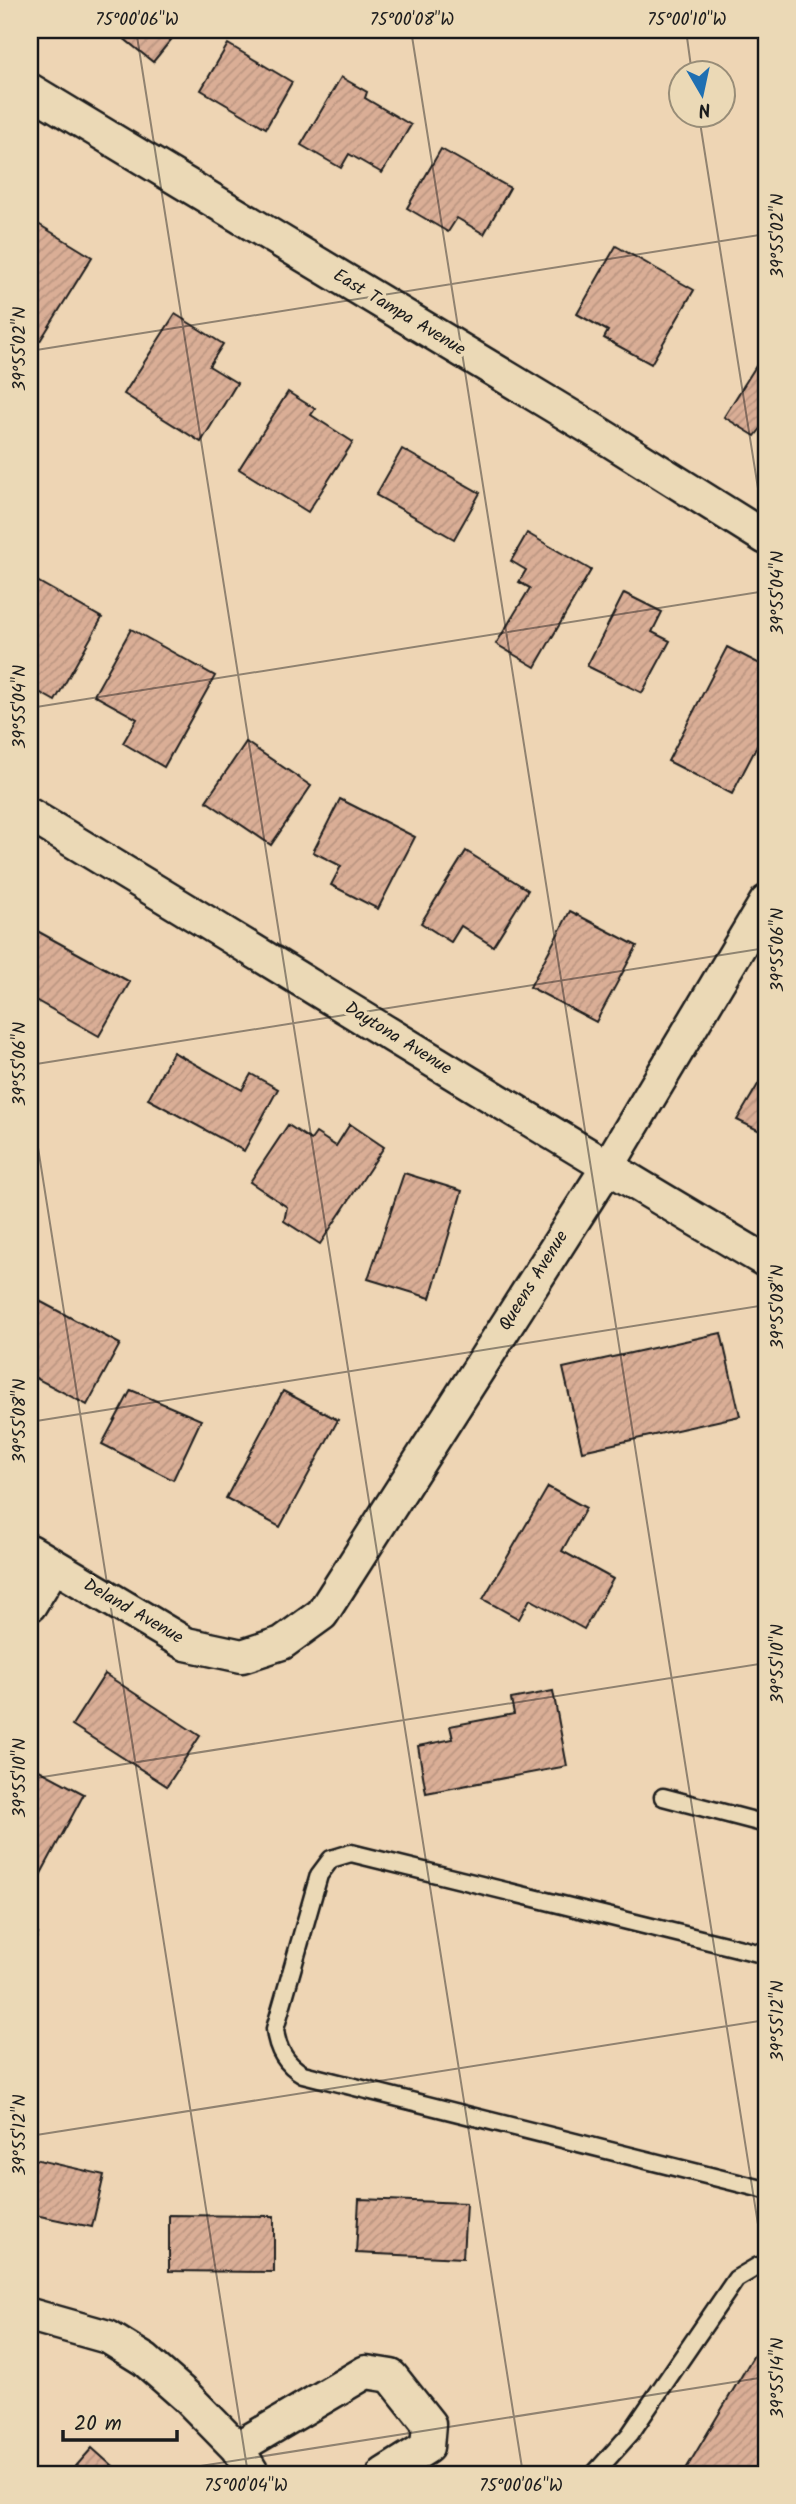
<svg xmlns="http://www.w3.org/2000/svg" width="796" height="2504" font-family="Kalam,sans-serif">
  <defs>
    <pattern id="building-hatch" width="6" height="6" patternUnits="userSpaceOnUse" patternTransform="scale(1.75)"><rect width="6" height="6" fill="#daae96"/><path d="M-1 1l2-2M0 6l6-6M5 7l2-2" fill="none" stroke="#ba9581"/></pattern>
  </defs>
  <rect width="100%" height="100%" fill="#eed5b4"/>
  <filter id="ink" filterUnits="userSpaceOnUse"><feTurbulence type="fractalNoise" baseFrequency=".0143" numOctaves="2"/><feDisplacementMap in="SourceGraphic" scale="14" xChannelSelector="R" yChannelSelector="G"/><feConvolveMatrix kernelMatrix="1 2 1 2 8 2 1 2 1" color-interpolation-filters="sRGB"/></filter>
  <g filter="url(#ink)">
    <g fill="url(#building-hatch)" stroke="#1c1c1c" stroke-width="2">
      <path d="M128 30H179L153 62 122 37Z"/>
      <path d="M228 44 292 82 266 128 201 90Z"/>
      <path d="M341 77 367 92 365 98 411 125 382 173 349 154 341 168 301 145Z"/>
      <path d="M441 149 510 188 484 234 457 218 448 232 407 208Z"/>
      <path d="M30 219 92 257 40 341 30 335Z"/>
      <path d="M616 246 694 290 651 364 604 338 608 331 577 314Z"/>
      <path d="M175 314 223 344 209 366 237 383 201 442 124 394Z"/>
      <path d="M761 358 766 361V422L755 436 724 417Z"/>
      <path d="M288 392 315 409 311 415 353 442 308 512 239 469Z"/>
      <path d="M402 449 480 493 454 539 376 495Z"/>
      <path d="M527 533 591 570 535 667 496 644 530 588 519 582 526 570 511 561Z"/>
      <path d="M30 577 102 618 55 701 30 687Z"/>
      <path d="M624 593 662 612 652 632 670 641 642 693 587 666Z"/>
      <path d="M131 629 215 676 164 767 123 743 137 719 94 695Z"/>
      <path d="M727 647 766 667V729L732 794 668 761Z"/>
      <path d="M246 742 311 786 271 845 206 801Z"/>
      <path d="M340 799 415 837 378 909 331 885 341 866 313 852Z"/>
      <path d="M466 851 528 890 493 946 461 926 451 942 421 923Z"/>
      <path d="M570 911 637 946 596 1022 530 987Z"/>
      <path d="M30 927 130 982 99 1036 30 997Z"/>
      <path d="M173 1052 242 1090 251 1074 278 1089 244 1151 148 1099Z"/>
      <path d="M766 1071V1134L737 1120Z"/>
      <path d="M350 1124 384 1147 320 1244 284 1221 287 1207 250 1182 288 1125 311 1140 316 1133 336 1146Z"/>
      <path d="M404 1173 462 1191 430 1298 368 1279Z"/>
      <path d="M30 1296 120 1344 87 1405 30 1375Z"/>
      <path d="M721 1333 740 1416 582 1451 563 1368Z"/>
      <path d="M131 1390 201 1420 173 1480 102 1444Z"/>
      <path d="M283 1391 338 1420 280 1527 226 1498Z"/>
      <path d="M548 1487 586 1508 562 1551 613 1579 584 1629 530 1599 519 1619 483 1599Z"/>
      <path d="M105 1674 200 1736 167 1786 72 1725Z"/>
      <path d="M553 1691 567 1766 426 1793 418 1746 453 1739 450 1726 514 1714 511 1699Z"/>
      <path d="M37 1769 84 1794 37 1881 30 1876V1782Z"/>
      <path d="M30 1930 38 1934 30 1953Z"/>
      <path d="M30 2158 104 2175 92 2227 30 2214Z"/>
      <path d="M359 2199 466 2203 463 2258 356 2253Z"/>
      <path d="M169 2215 274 2216V2272L169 2271Z"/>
      <path d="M766 2335V2474H683Z"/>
      <path d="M92 2448 121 2474H69Z"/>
    </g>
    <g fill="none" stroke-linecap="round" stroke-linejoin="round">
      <g stroke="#1c1c1c" stroke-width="21">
        <g id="service">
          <path d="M663 1797 766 1824"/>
          <path d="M766 1955 351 1853 331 1859 319 1875 275 2029C277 2049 285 2064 303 2074L766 2190"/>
          <path d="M594 2474 630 2434 736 2279 758 2266 766 2270"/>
        </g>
      </g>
      <g stroke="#1c1c1c" stroke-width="37">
        <g id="minor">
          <path d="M30 90 592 429 766 538"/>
          <path d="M30 815C276 963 519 1116 766 1261"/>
          <path d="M30 1551 186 1644 242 1656 282 1643 322 1614 607 1168 766 902"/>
          <path d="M30 1605 54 1566"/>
          <path d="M30 2315 108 2337 145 2360 187 2397 237 2448 253 2474"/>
          <path d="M237 2448 366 2372 391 2376 429 2424 427 2447 384 2474"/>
        </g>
      </g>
      <use href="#service" stroke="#ebd9b6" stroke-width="16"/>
      <use href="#minor" stroke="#ebd9b6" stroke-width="32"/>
    </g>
  </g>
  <path fill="none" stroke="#1c1c1c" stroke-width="2" stroke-opacity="0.45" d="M136 30 523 2474M411 30 766 2275M686 30 692 74M699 116 766 539M30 351 766 234M30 708 766 591M30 1065 766 948M30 1097 248 2474M30 1422 766 1305M30 1779 766 1663M30 2136 766 2020M150 2474 766 2377"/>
  <g text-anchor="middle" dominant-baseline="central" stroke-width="7" stroke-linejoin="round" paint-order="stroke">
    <g font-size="18" fill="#1c1c1c" stroke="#ebd9b6">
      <text transform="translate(399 313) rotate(31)">East Tampa Avenue</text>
      <text transform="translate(398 1039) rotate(32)">Daytona Avenue</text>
      <text transform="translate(534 1281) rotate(-58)">Queens Avenue</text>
      <text transform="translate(133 1612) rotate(30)">Deland Avenue</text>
    </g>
  </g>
  <rect width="796" height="2504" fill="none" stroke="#ebd9b6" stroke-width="77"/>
  <g transform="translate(702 94) rotate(171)"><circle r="33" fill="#ebd9b6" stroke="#988d78" stroke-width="2"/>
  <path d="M0-5L12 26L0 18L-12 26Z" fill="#1f6fb2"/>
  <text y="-10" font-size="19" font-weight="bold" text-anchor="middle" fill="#1c1c1c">N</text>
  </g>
  <path d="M63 2430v10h114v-10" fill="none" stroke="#1c1c1c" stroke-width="3.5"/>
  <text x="74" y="2430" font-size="21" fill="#1c1c1c" stroke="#ebd9b6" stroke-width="5" paint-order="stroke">20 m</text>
  <rect x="38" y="38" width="720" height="2428" fill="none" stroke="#1c1c1c" stroke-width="2.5"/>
  <g font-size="18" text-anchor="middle" fill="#1c1c1c">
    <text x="137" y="25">75°00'06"W</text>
    <text x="412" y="25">75°00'08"W</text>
    <text x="687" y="25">75°00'10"W</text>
    <text transform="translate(777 236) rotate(-90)" y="6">39°55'02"N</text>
    <text transform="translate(19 349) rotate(-90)" y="6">39°55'02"N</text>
    <text transform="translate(777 593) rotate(-90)" y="6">39°55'04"N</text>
    <text transform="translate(19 707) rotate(-90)" y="6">39°55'04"N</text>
    <text transform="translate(777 950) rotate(-90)" y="6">39°55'06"N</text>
    <text transform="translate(19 1064) rotate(-90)" y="6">39°55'06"N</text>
    <text transform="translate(777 1307) rotate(-90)" y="6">39°55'08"N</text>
    <text transform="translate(19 1421) rotate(-90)" y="6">39°55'08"N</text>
    <text transform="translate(777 1664) rotate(-90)" y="6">39°55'10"N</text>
    <text transform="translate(19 1778) rotate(-90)" y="6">39°55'10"N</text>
    <text transform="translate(777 2021) rotate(-90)" y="6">39°55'12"N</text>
    <text transform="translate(19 2135) rotate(-90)" y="6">39°55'12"N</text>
    <text transform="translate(777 2378) rotate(-90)" y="6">39°55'14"N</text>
    <text x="246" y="2491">75°00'04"W</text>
    <text x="521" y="2491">75°00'06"W</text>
  </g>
</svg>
